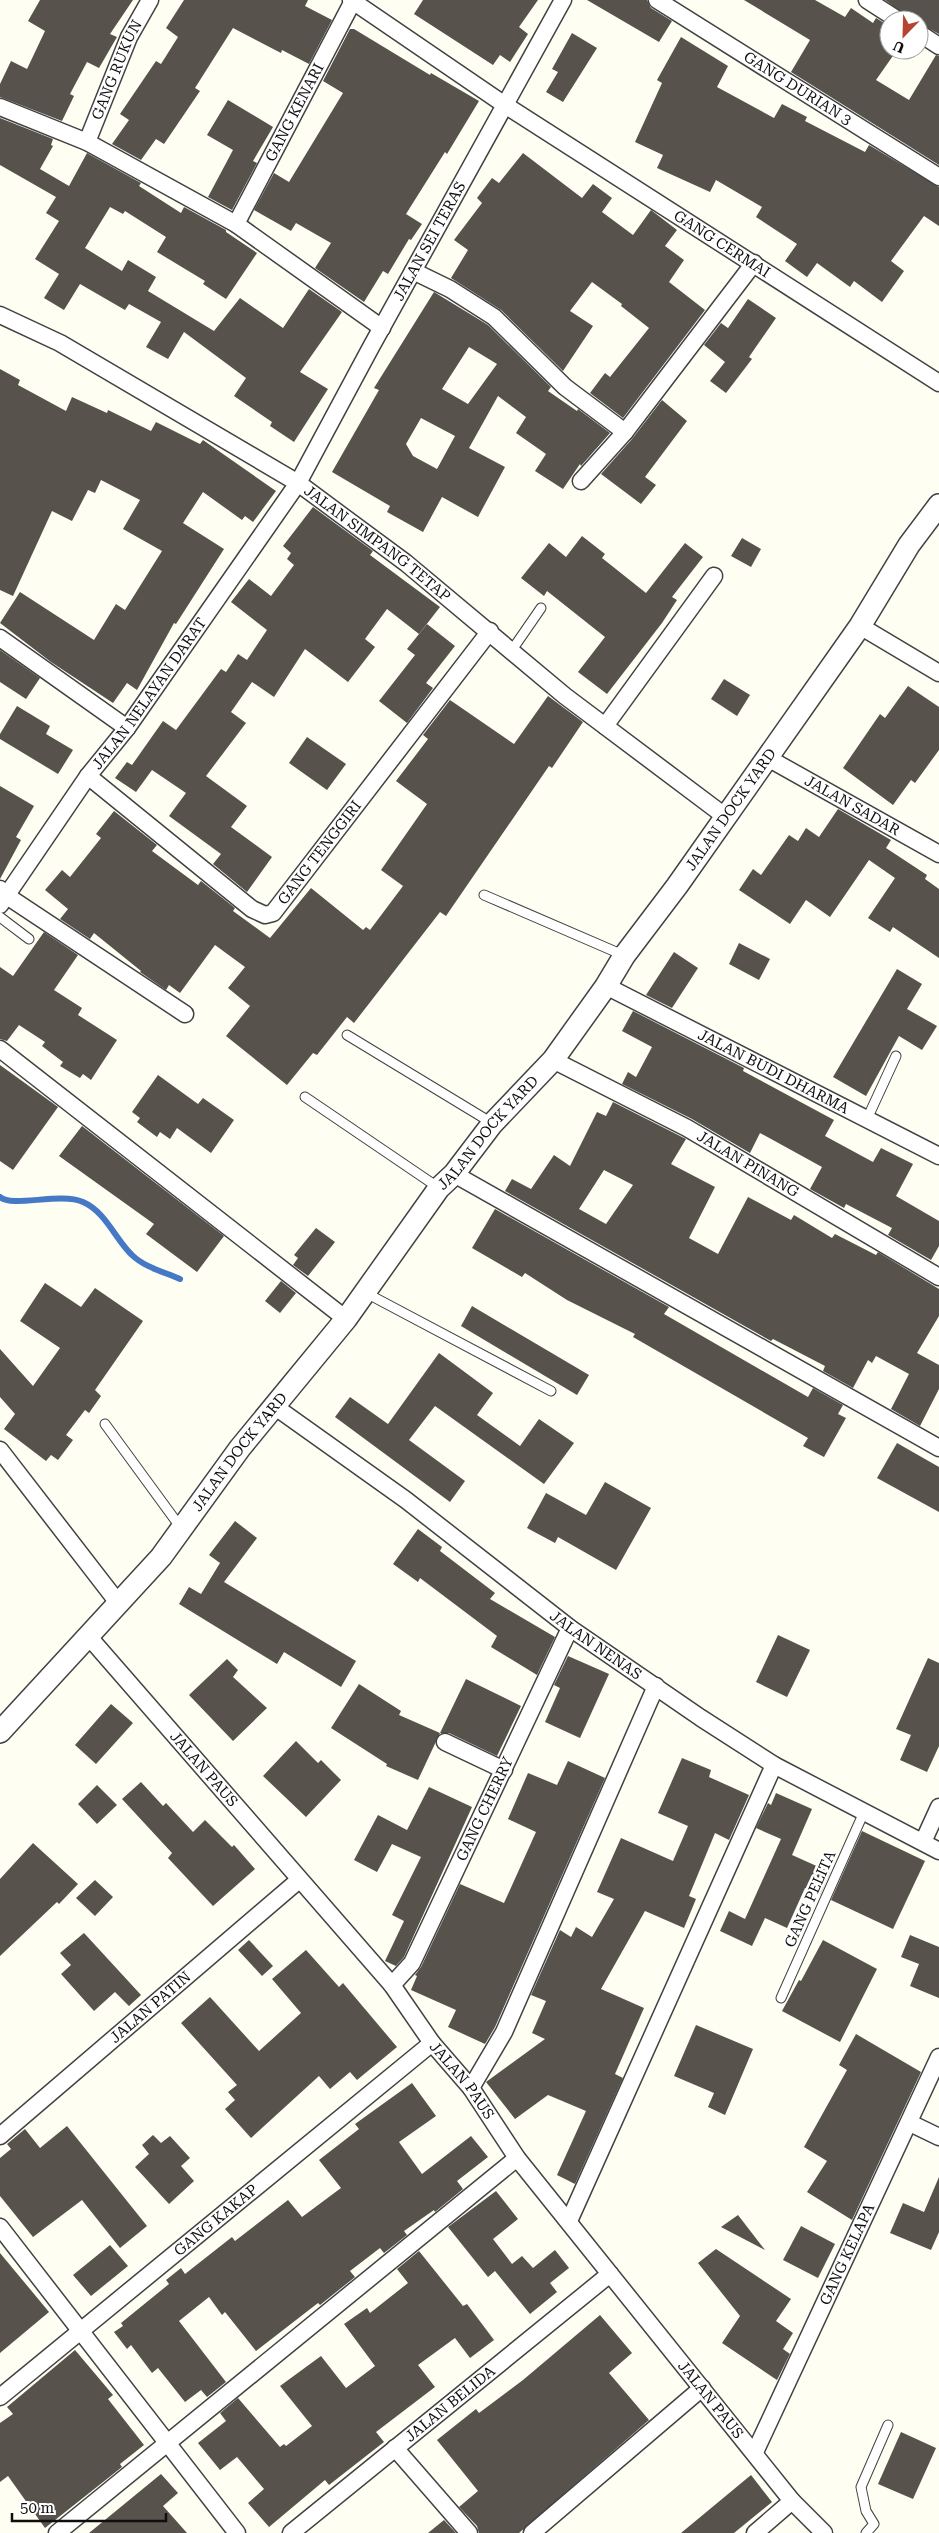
<svg xmlns="http://www.w3.org/2000/svg" width="939" height="2533" font-family="'Roboto Serif',serif">
  <rect width="100%" height="100%" fill="#fefef3"/>
  <g fill="none" stroke-linecap="round" stroke-linejoin="round">
    <path stroke="#4679c5" stroke-width="6" d="M0 1197C12 1208 60 1192 83 1202 106 1212 115 1239 132 1255 144 1267 164 1272 180 1279"/>
  </g>
  <g fill="#57534c" fill-rule="evenodd">
    <path d="M40 0H133L110 34 117 37 99 68 87 62 70 94 74 96 62 121 0 97V84L11 61 27 69 45 31 28 21Z"/>
    <path d="M184 0H308L305 6 332 20 309 64 282 50 281 53 233 28 195 88 200 91 164 144 156 139 141 160 112 144 129 120 120 114 156 61 161 64 178 37 166 28Z"/>
    <path d="M423 0H538L519 27 528 34 510 62 500 55 493 65 414 14Z"/>
    <path d="M587 0H647L651 8 672 21 659 42Z"/>
    <path d="M744 0H815L845 17 851 8 873 23 876 18 889 26V50H897L876 80 909 100 936 55 939 56V165L791 72 810 40Z"/>
    <path d="M885 0H939V34L919 23V20L907 16Z"/>
    <path d="M350 29H354L430 75 431 73 479 101 447 154 445 152 406 214 422 224 411 240 409 239 388 274 383 271 364 302 315 268 331 243 296 223 291 231 254 210 274 173 289 182 343 93 323 81Z"/>
    <path d="M572 33 597 48 563 102 546 92 558 72 552 69Z"/>
    <path d="M681 37 728 66 717 87 774 118 782 104 807 117 805 121 865 152 869 145 939 187V226L924 216 891 261 904 271 882 302 854 281 850 287 817 263 807 277 785 261 797 244 756 217 762 207 716 180 710 192 657 168 663 155 635 142 662 83 657 80Z"/>
    <path d="M228 100 273 127 253 161 257 163 232 210 208 197 233 150 207 135Z"/>
    <path d="M0 118 53 139 51 145 53 146 40 169 69 186 87 153 141 183 139 186 181 213 184 207 226 230V232L257 253 226 299 203 284 205 281 157 252 166 237 125 211 123 214 110 207 85 248 122 271 128 260 156 277 148 291 214 331 240 298 283 328 309 289 342 312 300 372 328 389 294 442 270 426 272 422 234 396 246 378 184 332 168 359 146 347 161 322 129 304 125 310 80 284 64 310 44 298 59 274 35 259 59 221 46 213 56 197 0 165Z"/>
    <path d="M523 153 582 198 593 184 612 198 602 212 633 235 651 210 677 230 665 246 684 260 669 282 705 310 623 418 590 393 605 373 610 377 649 328 621 306 622 304 592 282 570 311 593 326 563 371 501 310 451 278 468 250 454 240 482 203 477 198 492 178 499 183Z"/>
    <path d="M434 292 488 325 551 387 548 391 577 411 578 409 610 433 581 466 580 464 563 489 535 471 546 454 516 433 526 417 498 396 469 448 505 467 478 517 442 497 423 532 387 512 390 506 332 472 379 390 374 388ZM469 347 497 364 468 404 442 389ZM421 418 455 436 437 469 413 456 406 444Z"/>
    <path d="M748 299 776 318 749 357 752 359 726 393 710 381 725 362 704 345 721 323 728 328Z"/>
    <path d="M0 369 20 380 18 385 66 411 72 397 107 413 108 410 151 431 156 422 200 444 203 440 276 491 253 522 245 516 242 520 203 492 183 523 224 549 176 624 174 623 137 690 127 683 113 703 51 662 0 623 20 592 94 640 116 604 125 610 162 551 123 529 140 500 101 480 95 493 88 490 72 521 52 511 13 596 0 590Z"/>
    <path d="M662 400 687 421 645 477 656 485 641 504 601 474 632 439Z"/>
    <path d="M313 507 373 551 370 555 440 607 419 634 387 609 365 639 375 647 348 682 305 649 274 697 252 682 231 712 246 723 206 776 247 806 231 827 272 857 247 892 213 864 221 854 169 816 186 793 152 770 136 792 115 778 127 762 132 765 163 721 176 730 221 669 226 672 238 654 247 660 267 630 231 602 249 579 271 596 294 565 287 559 291 553 283 546Z"/>
    <path d="M582 536 605 554 602 558 646 593 685 543 703 557 672 597 677 600 662 623 607 694 578 672 605 637 547 591 544 596 521 578 549 543 566 557Z"/>
    <path d="M742 538 761 549 751 567 731 556Z"/>
    <path d="M427 624 455 646 426 683 433 688 407 723 379 701 415 655 407 649Z"/>
    <path d="M0 650 40 678 26 699 0 682Z"/>
    <path d="M724 679 750 695 737 716 711 699Z"/>
    <path d="M908 686 939 707V750L915 783 911 780 893 805 843 768 880 714 885 718Z"/>
    <path d="M548 696 583 722 552 768 549 766 446 916 440 912 354 1023 347 1017 317 1055 313 1053 287 1085 226 1036 250 1006 228 988 245 967 215 945 180 993 169 985 166 990 140 972 141 971 94 933 90 939 60 919 68 909 45 890 62 870 70 877 101 838 96 834 114 811 157 845 152 851 198 885 201 881 235 908 233 911 270 938 311 888 363 930 366 927 370 930 403 886 381 870 427 804 396 781 428 739 423 735 450 700 514 744Z"/>
    <path d="M17 706 50 726 46 734 73 750 58 774 0 739V734Z"/>
    <path d="M307 737 346 764 327 790 289 763Z"/>
    <path d="M0 786 34 806 16 837 21 840 0 879Z"/>
    <path d="M838 809 891 840 886 848 927 875 925 879 939 889V958L893 927 890 932 868 918 895 878 869 860 830 917 806 900 790 924 739 890 753 869 761 875 789 835 798 841 806 828 819 837Z"/>
    <path d="M44 932 78 955 54 990 82 1008 78 1015 117 1040 91 1080 83 1074 80 1078 60 1066 63 1062 42 1046 45 1042 19 1025 7 1041 0 1039V967L13 976Z"/>
    <path d="M739 943 770 959 759 980 729 964Z"/>
    <path d="M674 952 698 968 672 1008 646 995Z"/>
    <path d="M897 969 922 984 907 1009 937 1026 922 1050 899 1036 866 1096 833 1077Z"/>
    <path d="M633 1011 744 1068 743 1071 834 1120 825 1136 873 1162 881 1148 913 1164 896 1196 939 1221V1246L931 1260 888 1235 892 1228 846 1204 844 1208 810 1189 822 1167 760 1133 750 1153 692 1119 622 1084 628 1072 636 1077 652 1047 622 1031Z"/>
    <path d="M0 1065 58 1107 13 1170 0 1161Z"/>
    <path d="M158 1075 198 1104 203 1098 234 1120 211 1153 177 1128 170 1139 160 1132 157 1137 137 1122 140 1118 132 1112Z"/>
    <path d="M613 1102 686 1139 671 1164 715 1187 689 1238 718 1254 748 1197 791 1220 794 1215 832 1238 835 1234 876 1255 878 1252 939 1289V1316L917 1353 939 1365V1389L920 1426 891 1409 909 1374 876 1356 872 1363 868 1360 853 1388 823 1371 825 1366 773 1339 771 1341 505 1191 512 1179 531 1189 554 1155 570 1166 597 1112 606 1116ZM604 1170 633 1185 606 1224 579 1209Z"/>
    <path d="M82 1126 224 1236 197 1272 146 1234 154 1224 59 1156Z"/>
    <path d="M495 1209 669 1307 664 1314 808 1397 813 1388 843 1405 838 1414 846 1418 824 1457 803 1446 808 1438 633 1337 635 1334 567 1300 525 1273 522 1277 472 1248Z"/>
    <path d="M316 1228 335 1242 308 1276 293 1265 298 1258 294 1255Z"/>
    <path d="M281 1281 296 1293 280 1313 265 1301Z"/>
    <path d="M45 1283 81 1307 95 1288 143 1321 95 1390 101 1396 89 1413 85 1410 66 1435 73 1440 58 1460 51 1455 46 1461 4 1429 15 1414 0 1397V1349L33 1386 60 1348 20 1321Z"/>
    <path d="M472 1306 589 1375 577 1395 461 1326Z"/>
    <path d="M439 1353 493 1393 477 1415 520 1446 539 1419 574 1443 544 1484 435 1406 409 1440 465 1481 450 1502 335 1417 350 1397 388 1424Z"/>
    <path d="M897 1443 939 1467V1512L877 1478Z"/>
    <path d="M605 1482 651 1508 616 1570 558 1537 555 1543 527 1528 546 1493 586 1515Z"/>
    <path d="M235 1521 257 1538 224 1582 356 1661 341 1687 284 1652 277 1664 179 1604 189 1587 201 1594 220 1563 209 1555Z"/>
    <path d="M418 1529 442 1547 440 1551 495 1593 490 1599 555 1637 537 1675 491 1647 497 1636 420 1578 418 1582 393 1564Z"/>
    <path d="M778 1635 810 1650 787 1697 756 1682Z"/>
    <path d="M568 1656 609 1674 580 1738 545 1722 560 1688 554 1685Z"/>
    <path d="M928 1658 939 1663V1746L927 1772 900 1760 911 1735 896 1729Z"/>
    <path d="M227 1659 238 1670 233 1677 267 1708 233 1741 189 1695Z"/>
    <path d="M466 1679 521 1706 497 1756 449 1733H440Z"/>
    <path d="M359 1684 401 1711 399 1715 440 1733 418 1780 386 1766 387 1764 331 1728Z"/>
    <path d="M111 1704 133 1723 96 1764 75 1745Z"/>
    <path d="M296 1741 318 1763 321 1760 341 1780 306 1817 263 1776Z"/>
    <path d="M682 1758 711 1770 709 1777 749 1795 729 1840 715 1833 689 1896 696 1899 684 1928 645 1911 601 1989 644 2008 615 2074 623 2078 575 2184 557 2175 586 2111 548 2095 515 2119 486 2082 545 2039 532 2033 546 2001 531 1995 560 1930 571 1937 576 1927 592 1937 614 1899 597 1892 621 1838 673 1861 688 1826 658 1813Z"/>
    <path d="M568 1761 605 1778 495 2027 485 2044 448 2027 456 2010 411 1990 417 1976 415 1975 421 1967 460 1884 504 1903 536 1832 508 1819 528 1773 557 1785Z"/>
    <path d="M141 1782 163 1806 166 1803 193 1832 205 1820 232 1847 234 1845 255 1869 213 1906 168 1858 172 1853 122 1799Z"/>
    <path d="M97 1785 117 1805 97 1824 78 1804Z"/>
    <path d="M429 1787 472 1807 404 1957 396 1966 385 1961 404 1921 392 1915 421 1857 392 1844 377 1872 354 1860 378 1815 407 1830Z"/>
    <path d="M776 1793 812 1809 792 1855 830 1872 820 1895 805 1888 787 1928 765 1918 752 1946 720 1931 729 1911 745 1919 781 1839 756 1828 768 1803 771 1805Z"/>
    <path d="M862 1831 925 1861 893 1929 831 1900Z"/>
    <path d="M33 1843 78 1884 59 1904 57 1902 0 1956V1879Z"/>
    <path d="M95 1880 113 1897 95 1916 76 1898Z"/>
    <path d="M84 1933 141 1995 129 2006 115 1992 94 2011 61 1974 71 1965 60 1953Z"/>
    <path d="M910 1935 939 1947V1998L910 1986 919 1964 901 1957Z"/>
    <path d="M249 1940 273 1966 262 1976 238 1950Z"/>
    <path d="M823 1940 877 1969 840 2042 782 2011 799 1980 801 1981Z"/>
    <path d="M306 1950 339 1987 343 1983 397 2047 357 2080 350 2072 330 2089 319 2076 251 2138 225 2109 235 2100 228 2092 237 2085 181 2023 210 1997 259 2051 301 2013 272 1979Z"/>
    <path d="M696 2025 753 2049 725 2115 708 2107 714 2093 674 2076Z"/>
    <path d="M856 2034 921 2072 852 2220 807 2192 827 2161 804 2147 847 2070 839 2065Z"/>
    <path d="M412 2083 436 2116 399 2142 422 2174 471 2136 488 2157 457 2181 463 2189 435 2212 434 2210 404 2231 407 2235 384 2253 380 2248 350 2271 355 2277 320 2305 318 2303 256 2351 225 2312 222 2315 209 2297 179 2321 226 2382 207 2397 201 2390 185 2402 158 2368 152 2373 131 2345 127 2349 114 2332 123 2326 121 2323 169 2284 166 2280 181 2268 185 2274 232 2237 235 2241 288 2200 302 2217 341 2188 319 2160 359 2129 355 2124Z"/>
    <path d="M67 2126 147 2226 120 2248 82 2200 33 2237 0 2196V2158L11 2149 7 2144 25 2129 40 2148Z"/>
    <path d="M153 2135 161 2143 170 2136 190 2158 181 2166 194 2181 169 2204 135 2167 149 2154 142 2145Z"/>
    <path d="M939 2177V2232L931 2250 890 2233 903 2203 924 2212Z"/>
    <path d="M496 2191 518 2219 493 2239 512 2264 522 2256 533 2268 555 2250 569 2268 550 2283 557 2292 530 2314 495 2271 488 2277 448 2227Z"/>
    <path d="M738 2215 765 2250 721 2227Z"/>
    <path d="M801 2226 835 2244 818 2278 783 2260Z"/>
    <path d="M110 2245 128 2266 91 2296 73 2275Z"/>
    <path d="M716 2249 791 2299 776 2321 793 2333 783 2349 790 2354 777 2380 722 2343 740 2316 698 2263Z"/>
    <path d="M419 2251 463 2306 467 2304 494 2340 470 2358 455 2338 418 2365 435 2387 376 2432 384 2442 329 2485 325 2480 269 2527 248 2503 264 2489 237 2457 220 2470 198 2443 226 2421 220 2413 238 2398 280 2447 284 2444 286 2446 312 2426 280 2386 321 2356 346 2388 375 2366 344 2324 367 2308 370 2313 408 2283 397 2269Z"/>
    <path d="M0 2253 49 2312 0 2353Z"/>
    <path d="M600 2315 632 2353 609 2373 649 2420 519 2533H479L477 2526 459 2507 478 2491 437 2440 476 2409 479 2413 523 2380Z"/>
    <path d="M75 2350 113 2395 108 2399 144 2445 120 2464 122 2467 45 2528 8 2476 0 2482V2423L13 2414 7 2407Z"/>
    <path d="M901 2432 936 2448 913 2499 878 2484Z"/>
    <path d="M161 2474 178 2493 163 2506 187 2533H89Z"/>
    <path d="M751 2475 772 2502 734 2533H681Z"/>
    <path d="M444 2520 456 2533H428Z"/>
  </g>
  <g fill="none" stroke-linecap="round" stroke-linejoin="round">
    <g stroke="#424242" stroke-width="11">
      <g id="service">
        <path d="M512 650 541 608"/>
        <path d="M484 895 623 955"/>
        <path d="M0 917 29 939"/>
        <path d="M347 1035 492 1123"/>
        <path d="M305 1097 439 1188"/>
        <path d="M867 1119 896 1056"/>
        <path d="M366 1293 551 1391"/>
        <path d="M105 1424 181 1528"/>
        <path d="M781 1998 864 1812"/>
        <path d="M866 2533 874 2524 866 2511 861 2487 888 2425"/>
      </g>
    </g>
    <g stroke="#424242" stroke-width="19">
      <g id="minor">
        <path id="s1" d="M351 0 505 105 939 383"/>
        <path id="s2" d="M657 0 939 177"/>
        <path d="M867 0 898 20"/>
        <path d="M919 33 939 46"/>
        <path d="M0 107 87 142 236 224 382 328"/>
        <path id="s3" d="M87 142 129 37 150 0"/>
        <path id="s4" d="M236 224 353 1"/>
        <path d="M413 271 450 289 494 317 565 387 625 432"/>
        <path id="s5" d="M0 315 60 343 298 483 406 563 565 696 726 817"/>
        <path d="M581 481 625 432 754 263"/>
        <path d="M860 626 939 673"/>
        <path d="M0 638 127 728"/>
        <path d="M605 726 714 576"/>
        <path id="s6" d="M766 757 939 854"/>
        <path id="s7" d="M88 776 252 909 265 915 273 913 490 631"/>
        <path d="M0 889 7 896 185 1014"/>
        <path id="s8" d="M0 905 88 776 127 728 298 483 371 347 563 0"/>
        <path id="s9" d="M606 986 939 1156"/>
        <path d="M0 1049 346 1319"/>
        <path id="s10" d="M553 1060 687 1128 939 1277"/>
        <path d="M454 1174 939 1448"/>
        <path id="s11" d="M274 1406 406 1500 570 1628 701 1718 774 1765 939 1851"/>
        <path d="M0 1450 119 1604"/>
        <path id="s12" d="M89 1637 392 1985 432 2043 471 2088 517 2158 792 2501 824 2533"/>
        <path d="M445 1742 504 1770"/>
        <path d="M923 1842 939 1807"/>
        <path id="s13" d="M392 1985 412 1963 570 1628"/>
        <path d="M471 2088 504 2032 656 1686"/>
        <path d="M910 2123 939 2137"/>
        <path id="s14" d="M0 2136 299 1880"/>
        <path d="M569 2221 774 1765"/>
        <path d="M0 2227 237 2533"/>
        <path id="s15" d="M0 2397 432 2043"/>
        <path d="M395 2448 469 2533"/>
        <path id="s16" d="M755 2452 939 2057"/>
        <path d="M57 2533 517 2158"/>
        <path id="s17" d="M291 2533 610 2274"/>
        <path d="M532 2533 702 2388"/>
        <path d="M755 2533 792 2501"/>
      </g>
    </g>
    <g stroke="#424242" stroke-width="24">
      <g id="tertiary">
        <path id="s18" d="M0 1732 161 1557 240 1448 346 1319 439 1188 454 1174 492 1124 553 1060 606 986 624 956 677 886 860 626 909 545 939 505"/>
      </g>
    </g>
    <use href="#service" stroke="#fff" stroke-width="9"/>
    <use href="#minor" stroke="#fff" stroke-width="16"/>
    <use href="#tertiary" stroke="#fff" stroke-width="21"/>
  </g>
  <g text-anchor="middle" dominant-baseline="central" stroke-width="5" stroke-linejoin="round" paint-order="stroke">
    <g font-size="15" fill="#0f0f0f" stroke="#fff">
      <text stroke="none"><textPath href="#s3" startOffset="78">GANG RUKUN</textPath></text>
      <text stroke="none"><textPath href="#s2" startOffset="166">GANG DURIAN 3</textPath></text>
      <text stroke="none"><textPath href="#s4" startOffset="126">GANG KENARI</textPath></text>
      <text stroke="none"><textPath href="#s8" startOffset="792">JALAN SEI TERAS</textPath></text>
      <text stroke="none"><textPath href="#s1" startOffset="444">GANG CERMAI</textPath></text>
      <text stroke="none"><textPath href="#s5" startOffset="442">JALAN SIMPANG TETAP</textPath></text>
      <text stroke="none"><textPath href="#s8" startOffset="259">JALAN NELAYAN DARAT</textPath></text>
      <text stroke="none"><textPath href="#s6" startOffset="99">JALAN SADAR</textPath></text>
      <text stroke="none"><textPath href="#s18" startOffset="1179">JALAN DOCK YARD</textPath></text>
      <text stroke="none"><textPath href="#s7" startOffset="310">GANG TENGGIRI</textPath></text>
      <text stroke="none"><textPath href="#s9" startOffset="188">JALAN BUDI DHARMA</textPath></text>
      <text stroke="none"><textPath href="#s18" startOffset="774">JALAN DOCK YARD</textPath></text>
      <text stroke="none"><textPath href="#s10" startOffset="221">JALAN PINANG</textPath></text>
      <text stroke="none"><textPath href="#s18" startOffset="369">JALAN DOCK YARD</textPath></text>
      <text stroke="none"><textPath href="#s11" startOffset="401">JALAN NENAS</textPath></text>
      <text stroke="none"><textPath href="#s12" startOffset="175">JALAN PAUS</textPath></text>
      <text stroke="none"><textPath href="#s13" startOffset="200">GANG CHERRY</textPath></text>
      <text transform="translate(810 1899) rotate(-66)">GANG PELITA</text>
      <text stroke="none"><textPath href="#s14" startOffset="198">JALAN PATIN</textPath></text>
      <text stroke="none"><textPath href="#s12" startOffset="580">JALAN PAUS</textPath></text>
      <text stroke="none"><textPath href="#s15" startOffset="279">GANG KAKAP</textPath></text>
      <text stroke="none"><textPath href="#s16" startOffset="218">GANG KELAPA</textPath></text>
      <text stroke="none"><textPath href="#s12" startOffset="985">JALAN PAUS</textPath></text>
      <text stroke="none"><textPath href="#s17" startOffset="205">JALAN BELIDA</textPath></text>
    </g>
  </g>
  <g transform="translate(904 35) rotate(203)"><circle r="24" fill="#ffffff" stroke="#9f9f9f"/>
  <path d="M0-4L9 19L0 12L-9 19Z" fill="#b74430"/>
  <text y="-8" font-size="14" font-weight="bold" text-anchor="middle" fill="#0f0f0f">U</text>
  </g>
  <path d="M12 2513v8h154v-8" fill="none" stroke="#0f0f0f" stroke-width="2.5"/>
  <text x="20" y="2513" font-size="15" fill="#0f0f0f" stroke="#ffffff" stroke-width="4" paint-order="stroke">50 m</text>
</svg>
